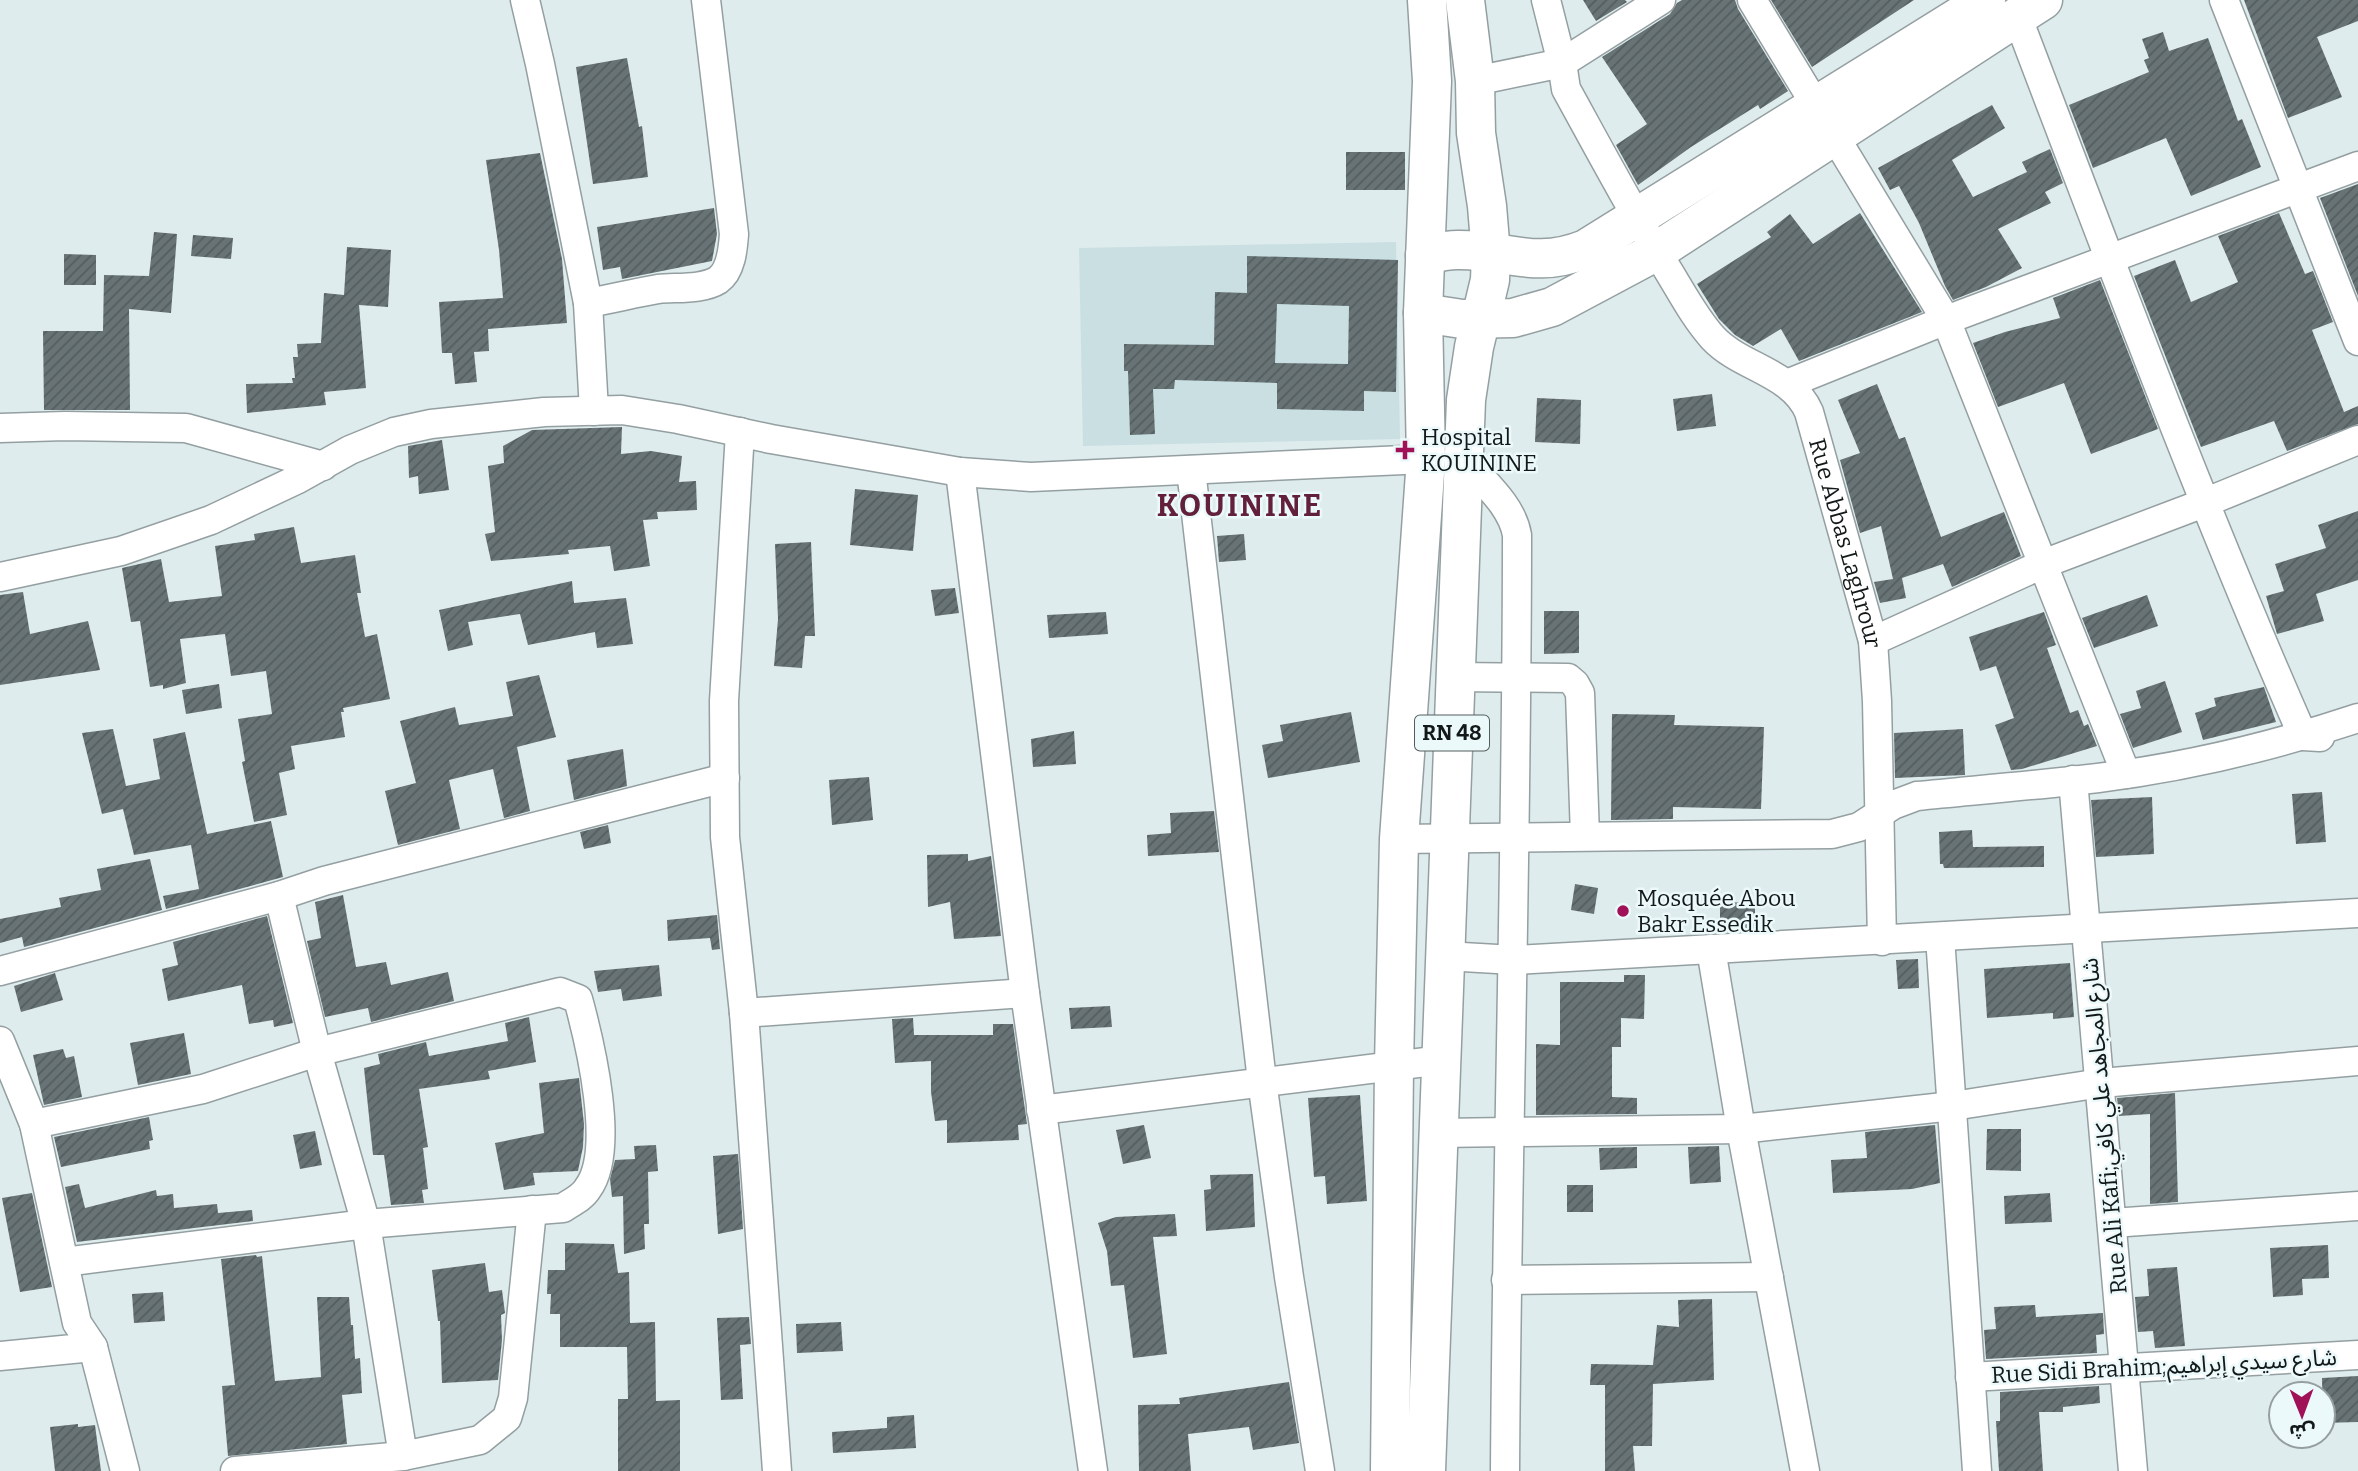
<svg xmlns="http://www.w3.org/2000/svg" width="2358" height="1471" font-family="Bitter,'Noto Sans Arabic',serif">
  <defs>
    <pattern id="building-hatch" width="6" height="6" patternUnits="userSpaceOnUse" patternTransform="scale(1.75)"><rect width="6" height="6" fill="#687375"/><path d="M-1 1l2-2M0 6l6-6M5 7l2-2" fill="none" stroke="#545d5f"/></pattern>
  </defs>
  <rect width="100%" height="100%" fill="#dfeced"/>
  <path fill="#c9dfe2" d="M1396 242 1400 439 1083 446 1079 248Z"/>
  <g fill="url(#building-hatch)" fill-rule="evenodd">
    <path d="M1583 0H1625L1627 2 1596 21Z"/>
    <path d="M1682 0H1735L1738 9 1788 91 1760 109 1758 105 1691 147 1638 185 1616 145 1647 124 1602 57 1670 14 1677 3Z"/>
    <path d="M1771 0H1914L1812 67Z"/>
    <path d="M2244 0H2358V21L2317 37 2342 97 2288 118Z"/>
    <path d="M2163 32 2169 51 2208 38 2238 121 2242 119 2261 167 2191 196 2166 138 2093 168 2069 105 2149 72 2144 60 2149 58 2142 39Z"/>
    <path d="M627 58 639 127 642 126 648 177 593 184 576 67Z"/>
    <path d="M1992 105 2005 128 1952 160 1973 197 2027 172 2022 162 2050 149 2063 183 2045 192 2051 203 1998 229 2022 268 1986 287 1953 300 1945 286 1919 223 1899 186 1890 190 1878 168Z"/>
    <rect x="1346" y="152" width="59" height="38"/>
    <path d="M540 153 562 259 567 323 488 329 489 351 474 352 477 382 455 384 452 353H442L439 302 503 298 499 250 486 160Z"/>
    <path d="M2358 184V296L2320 198Z"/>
    <path d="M714 208 717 234 712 261 622 279 620 267 603 270 597 227Z"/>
    <path d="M1860 213 1922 312 1799 361 1781 329 1753 346 1735 335 1719 319 1697 284 1771 237 1767 232 1790 214 1813 244Z"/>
    <path d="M2279 213 2305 274 2313 271 2333 322 2312 330 2344 412 2358 406V424L2287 451 2274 421 2201 447 2134 276 2175 260 2191 302 2238 282 2218 236Z"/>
    <path d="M154 232 177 234 171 313 129 309 130 410H44L43 331H103L104 275 149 276Z"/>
    <path d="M193 235 233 238 231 259 191 256Z"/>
    <path d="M347 247 391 250 388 307 359 305 366 388 324 392 326 405 247 413 246 384 293 383 292 378H295L293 357H298L297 344 321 343 324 293 344 295Z"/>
    <path d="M64 254 96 255V285H64Z"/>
    <path d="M1247 256 1398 260 1396 392 1364 391V411L1277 409V383L1175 380 1174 389H1153L1155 434 1130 435 1128 371H1124V344L1214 345 1215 292 1247 293ZM1277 304 1349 306 1348 364 1275 363Z"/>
    <path d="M2100 280 2158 429 2091 454 2064 383 1998 407 1973 343 2005 332 2060 318 2053 298Z"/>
    <path d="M1877 384 1899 439 1905 437 1941 537 2004 512 2021 556 1952 587 1943 564 1902 578 1906 598 1880 603 1874 582 1893 579 1881 526 1860 533 1840 460 1860 453 1838 400Z"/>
    <path d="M1712 394 1716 426 1677 431 1673 399Z"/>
    <path d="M1537 398 1581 400 1580 444 1535 442Z"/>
    <path d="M622 427 621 454 651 451 682 456 679 482 696 481 697 510 657 512 658 519 643 520 650 566 614 571 610 546 568 550 569 554 491 561 485 534 495 532 488 466 504 463 503 446 532 430Z"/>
    <path d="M442 440 449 490 419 494 418 476 409 478 408 446Z"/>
    <path d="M855 489 918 495 913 551 850 545Z"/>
    <path d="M2358 511V580L2316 594 2324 621 2277 634 2266 596 2284 591 2275 564 2326 548 2318 525Z"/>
    <path d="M294 527 301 563 355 555 361 593H357L365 637 377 634 390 699 343 708 344 712H341L345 737 291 746 295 769 279 773 287 815 254 822 242 762 245 761 238 719 272 714 266 671 231 676 225 634 180 639 186 683 163 689V685L150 687 140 621 131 622 122 568 161 559 169 602 222 596 215 546 255 540 254 534Z"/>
    <path d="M1244 534 1246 560 1219 562 1217 536Z"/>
    <path d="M811 542 815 636H805L802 668 774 666 778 619 775 544Z"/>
    <path d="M572 581 574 603 626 598 633 644 597 648 595 632 528 645 520 614 468 622 473 645 448 651 439 610Z"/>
    <path d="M955 588 959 613 935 616 931 590Z"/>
    <path d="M23 592 30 634 88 621 100 670 0 685V595Z"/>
    <path d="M2147 595 2158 626 2094 648 2082 618Z"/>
    <path d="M1544 611H1579V653L1544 654Z"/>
    <path d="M1106 612 1108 634 1049 638 1047 615Z"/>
    <path d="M2044 612 2056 645 2047 648 2070 713 2078 710 2084 726 2088 724 2097 746 2022 769 2011 770 1995 725 2014 718 1996 666 1980 671 1969 637Z"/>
    <path d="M539 675 556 737 517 747 530 811 504 818 493 769 449 780 460 829 398 845 385 791 416 783 400 721 455 707 459 725 513 716 506 682Z"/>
    <path d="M2165 681 2182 732 2133 748 2120 714 2141 708 2136 691Z"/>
    <path d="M219 684 222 708 186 714 182 690Z"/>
    <path d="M2264 687 2276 722 2203 740 2195 713 2216 706 2214 698Z"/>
    <path d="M1351 712 1360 762 1268 778 1262 745 1283 741 1280 725Z"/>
    <path d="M1612 714 1675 715 1674 725 1764 727 1761 809 1673 807V819L1611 820Z"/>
    <path d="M113 729 126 786 160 779 153 739 185 732 207 834 271 821 283 877 166 909 163 896 199 889 191 845 134 855 123 809 102 814 82 733Z"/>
    <path d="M1963 729 1965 775 1895 778 1894 733Z"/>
    <path d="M1074 731 1076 764 1033 767 1031 739Z"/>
    <path d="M623 749 627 786 574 800 567 760Z"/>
    <path d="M869 777 873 820 832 825 829 780Z"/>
    <path d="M2322 792 2326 842 2296 844 2292 794Z"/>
    <path d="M2152 797 2154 854 2096 857 2091 800Z"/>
    <path d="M1214 811 1219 852 1148 856 1147 835 1171 833 1170 813Z"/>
    <path d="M608 825 611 843 584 849 580 832Z"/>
    <path d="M1972 830 1973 847 2044 846V867L1944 868 1943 864H1940L1939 832Z"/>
    <path d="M968 854V861L991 856 1001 936 954 939 950 902 928 907 927 855Z"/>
    <path d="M150 859 162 910 24 947 22 937 0 943V919L61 907 59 898 101 890 97 869Z"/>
    <path d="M1575 884 1598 888 1594 914 1571 910Z"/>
    <path d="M343 895 356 967 386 962 391 985 448 972 454 1001 371 1022 368 1008 325 1017 307 941 321 938 315 902Z"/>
    <path d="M1720 902 1755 903V930L1720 932Z"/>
    <path d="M717 915 720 949 712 950 710 938 668 941 667 920Z"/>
    <path d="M267 916 293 1023 274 1027 273 1020 249 1024 242 985 168 1001 162 969 178 965 173 942Z"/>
    <path d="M1918 959 1919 988 1898 989 1896 960Z"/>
    <path d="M2070 963 2074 1017 2053 1019V1013L1987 1018 1984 969Z"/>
    <path d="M659 965 662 996 623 1001 621 989 598 992 594 971Z"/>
    <path d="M55 973 63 1000 21 1012 14 986Z"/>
    <path d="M1624 975H1645L1644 1019 1621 1018V1047H1612V1097L1637 1098V1114L1536 1115V1044L1560 1045V982H1624Z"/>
    <path d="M1110 1006 1112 1027 1071 1029 1069 1008Z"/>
    <path d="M529 1017 536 1062 488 1071 490 1079 419 1089 428 1147 423 1148 428 1189 422 1190 424 1203 391 1205 384 1155H373L364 1068 380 1064 378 1054 426 1042 429 1056 508 1041 505 1023Z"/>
    <path d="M913 1018 914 1035H993V1024H1013L1027 1124 1018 1125 1019 1140 947 1143V1120L935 1121 931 1092V1061L895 1063 892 1019Z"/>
    <path d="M184 1033 191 1074 138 1085 130 1043Z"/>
    <path d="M63 1049 66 1058 74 1056 82 1097 44 1105 33 1055Z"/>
    <path d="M579 1078 584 1124 583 1147 578 1171 533 1173 535 1185 504 1190 495 1143 544 1133 539 1083Z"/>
    <path d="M2175 1093 2178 1202 2150 1204V1114L2119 1116 2117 1098Z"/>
    <path d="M1360 1095 1367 1201 1327 1204 1325 1176 1314 1177 1308 1098Z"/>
    <path d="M149 1117 153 1140 149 1141 150 1149 61 1167 54 1137Z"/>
    <path d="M1144 1125 1151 1158 1123 1164 1116 1130Z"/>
    <path d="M1935 1125 1940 1183 1912 1189 1833 1193 1831 1160 1867 1158 1865 1132Z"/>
    <path d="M1987 1129H2021V1171L1986 1170Z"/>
    <path d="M315 1131 322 1165 300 1169 293 1135Z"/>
    <path d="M656 1145 658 1171 648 1172 649 1224H644L645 1249 624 1254 623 1196 612 1197 610 1179 615 1160 635 1159 634 1146Z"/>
    <path d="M1719 1146 1721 1182 1690 1184 1688 1147Z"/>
    <path d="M1637 1147V1168L1600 1170 1599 1148Z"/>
    <path d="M738 1154 743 1229 718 1234 713 1156Z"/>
    <path d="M1253 1174 1255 1227 1206 1231 1204 1190 1211 1189 1210 1175Z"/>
    <path d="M79 1184 85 1208 156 1190 157 1196 173 1194 174 1208 217 1204 218 1213 252 1210 253 1221 77 1242 65 1187Z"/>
    <rect x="1567" y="1185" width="26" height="27"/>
    <path d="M32 1193 52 1287 20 1292 2 1198Z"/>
    <path d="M2050 1193 2052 1222 2005 1224 2004 1196Z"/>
    <path d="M1175 1214 1177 1236 1153 1237 1167 1354 1133 1358 1124 1285 1111 1286 1107 1251 1098 1223 1116 1217Z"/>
    <path d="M565 1243 614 1244 618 1273 629 1272 630 1323 655 1322 656 1401 680 1400V1471H618V1399H628L627 1347H560V1314H550L551 1294H547L548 1270H565Z"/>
    <path d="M2328 1245 2329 1278 2302 1279 2303 1295 2273 1297 2270 1248Z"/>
    <path d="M256 1255 257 1257 262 1256 275 1381 321 1377 317 1297H349L351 1325H353L355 1359 360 1358 362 1393 342 1395 347 1444 228 1456 222 1386 235 1385 221 1259Z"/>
    <path d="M485 1263 489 1292 502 1290 505 1313 501 1315 502 1340 498 1380 442 1383 440 1321H438L432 1270Z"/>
    <path d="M2177 1267 2185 1346 2155 1348 2153 1331 2138 1332 2135 1297 2149 1296 2147 1269Z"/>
    <path d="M163 1292 165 1321 134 1323 132 1294Z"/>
    <path d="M1712 1299 1714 1380 1653 1384 1652 1446H1633L1635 1471H1605V1385H1590L1591 1364 1653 1365 1657 1325 1679 1327 1678 1300Z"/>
    <path d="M2035 1305 2036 1317 2103 1313 2104 1334 2096 1335 2097 1353 1986 1359 1984 1330 1996 1329 1994 1307Z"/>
    <path d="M749 1317 751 1344 740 1345 743 1399 721 1400 717 1318Z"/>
    <path d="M841 1322 843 1351 797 1353 796 1324Z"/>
    <path d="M2358 1376V1422L2323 1423 2322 1378Z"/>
    <path d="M1289 1382 1299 1443 1253 1450 1249 1427 1188 1434 1191 1471H1139L1138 1405 1180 1404 1179 1398Z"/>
    <path d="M2099 1386 2100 1403 2063 1407V1412H2039L2043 1471H1999L1996 1421H2000V1392Z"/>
    <path d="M914 1415 916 1448 833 1453 832 1432 887 1428V1417Z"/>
    <path d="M78 1424V1427L95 1425 101 1471H55L50 1427Z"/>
  </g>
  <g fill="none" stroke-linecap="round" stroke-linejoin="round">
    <g stroke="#949fa1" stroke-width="31">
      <g id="street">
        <path d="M525 0 540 64 588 303 594 411"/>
        <path id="s1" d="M1546 0 1562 63 1566 89C1599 149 1631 209 1666 267 1681 291 1694 317 1713 338 1741 368 1792 372 1809 412L1873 641 1877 701 1882 941"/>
        <path d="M1752 0 1946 320 2126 774"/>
        <path d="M2224 0 2358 341"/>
        <path d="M2017 16C2109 257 2199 500 2303 736L2320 737"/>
        <path d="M1475 81 1562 63 1661 0"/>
        <path d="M588 303C611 299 635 293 658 289 676 287 702 290 718 280 731 271 733 249 734 234L706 0"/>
        <path d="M1787 384 1946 320 2358 166"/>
        <path d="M0 428 65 426 186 428 323 466"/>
        <path d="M740 432 724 701 725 837 744 1013 777 1471"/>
        <path d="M1464 459C1483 482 1512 505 1517 535 1517 847 1507 1159 1505 1471"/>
        <path d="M1191 470 1262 1081 1289 1277 1320 1471"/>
        <path d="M960 472 1025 993 1093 1471"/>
        <path d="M0 577 121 551 211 520 298 479 350 450 394 432 431 424 544 412 622 410 678 419 771 439 960 472 1031 477 1426 459"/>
        <path d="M1873 641 2043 564 2204 503 2358 440"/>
        <path d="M1454 677 1568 678 1575 684 1580 693 1585 836"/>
        <path d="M2073 780 2133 1471"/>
        <path d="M1399 839 1832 834 1859 827 1893 805 1917 796C1978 790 2038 785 2098 778 2186 767 2274 746 2358 718"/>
        <path d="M279 896 317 1052 366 1224 403 1456"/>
        <path d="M1940 937 1977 1471"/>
        <path d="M1711 949 1741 1129 1805 1471"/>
        <path d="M1445 956 1514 960 2358 913"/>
        <path d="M0 971 279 896 324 881 725 778"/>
        <path d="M744 1013 1025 993"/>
        <path d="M0 1041 34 1124 77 1323 93 1347 0 1356"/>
        <path d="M1041 1110 1442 1060"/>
        <path d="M34 1124 203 1089 317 1052 560 992 578 999C590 1043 616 1150 588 1188 583 1197 572 1202 563 1208L366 1224 64 1262"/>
        <path d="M1439 1133 1741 1129 1953 1106 2101 1083 2358 1061"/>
        <path d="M2112 1223 2358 1206"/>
        <path d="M1506 1280 1769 1277"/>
        <path d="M93 1347 125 1471"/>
        <path d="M1970 1377 2358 1355"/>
        <path d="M235 1471 403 1456 480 1440 507 1418 513 1398 532 1210"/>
      </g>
    </g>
    <g stroke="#949fa1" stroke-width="41">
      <g id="secondary">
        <path d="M1425 255C1435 253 1446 250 1457 250 1507 249 1533 270 1586 249L1986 0"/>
        <path d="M1423 313 1462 319 1513 318 1552 307 1657 251 2043 0"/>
      </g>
    </g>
    <g stroke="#949fa1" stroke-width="41">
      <g id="highway">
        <path d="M1390 1471 1394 1065 1399 839 1426 459 1423 313 1432 81 1427 0"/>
        <path d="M1426 1471 1466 400 1474 347 1490 280 1491 254 1487 206 1476 133 1475 81 1465 0"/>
      </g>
    </g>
    <use href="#street" stroke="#fff" stroke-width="28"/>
    <use href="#secondary" stroke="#fff" stroke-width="38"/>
    <use href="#highway" stroke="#fff" stroke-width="38"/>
  </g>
  <g fill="#a11157" stroke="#ecf9fb" stroke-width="2.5">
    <path d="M1401.5 439.5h7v7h7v7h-7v7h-7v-7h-7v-7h7z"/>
    <circle cx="1623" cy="911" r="7"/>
  </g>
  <g text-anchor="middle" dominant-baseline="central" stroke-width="5" stroke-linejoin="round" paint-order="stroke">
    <rect fill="#ecf9fb" stroke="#545c5c" stroke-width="2" x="1415" y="715.5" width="74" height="35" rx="5"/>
    <g font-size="21" font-weight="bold" fill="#131818">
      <text x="1452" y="733">RN 48</text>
    </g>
    <g font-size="23" fill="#131818" stroke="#ecf9fb" text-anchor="start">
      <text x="1421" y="437">Hospital<tspan x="1421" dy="26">KOUININE</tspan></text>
      <text x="1637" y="898">Mosquée Abou<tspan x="1637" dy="26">Bakr Essedik</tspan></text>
    </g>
    <g font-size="23" fill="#131818" stroke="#ecf9fb">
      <text stroke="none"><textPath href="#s1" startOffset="640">Rue Abbas Laghrour</textPath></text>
      <text transform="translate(2104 1126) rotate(-95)">Rue Ali Kafi;شارع المجاهد علي كافي</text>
      <text transform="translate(2164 1366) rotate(-3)">Rue Sidi Brahim;شارع سيدي إبراهيم</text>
    </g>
    <g font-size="30" font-weight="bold" letter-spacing="2" fill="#63203b" stroke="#ecf9fb">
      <text x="1240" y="506">KOUININE</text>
    </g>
  </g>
  <g transform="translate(2302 1415) rotate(179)"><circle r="33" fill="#ecf9fb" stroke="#959fa0" stroke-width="2"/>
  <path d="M0-5L12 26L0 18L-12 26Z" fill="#a11157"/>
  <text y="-10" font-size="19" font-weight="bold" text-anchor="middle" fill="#131818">ش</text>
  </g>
</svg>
